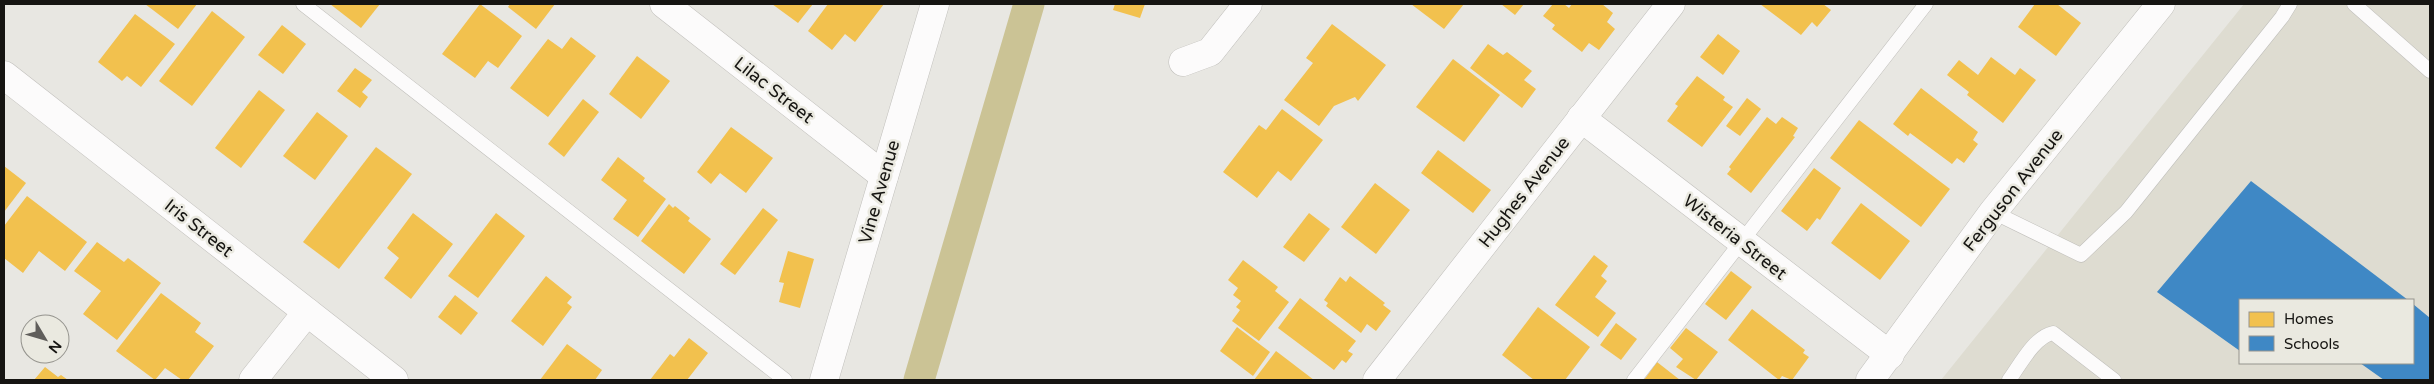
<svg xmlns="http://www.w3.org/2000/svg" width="2434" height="384" font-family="'Varela Round',sans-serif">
  <rect width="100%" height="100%" fill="#e8e7e2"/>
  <path fill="#dedcd1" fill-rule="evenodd" d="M2244 4H2430V380H1941ZM2240 300H2413V363H2240Z"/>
  <g fill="#f2c14e">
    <path d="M145 4H197L178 29Z"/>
    <path d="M330 4H380L361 28Z"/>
    <path d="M480 4 522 36 498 68 488 61 475 78 442 54Z"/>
    <path d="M510 4H555L536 29 508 7Z"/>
    <path d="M772 4H813L798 23Z"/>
    <path d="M828 4H884L855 42 845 34 832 50 808 31Z"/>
    <path d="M1115 4H1145L1140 18 1113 10Z"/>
    <path d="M1411 4H1464L1444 29Z"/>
    <path d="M1501 4H1524L1515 15Z"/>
    <path d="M1553 4H1564L1569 8 1572 4H1602L1613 13 1607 22 1615 29 1599 50 1589 43 1582 52 1552 29 1555 25 1543 16Z"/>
    <path d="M1760 4H1823L1831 10 1817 27 1812 22 1801 35Z"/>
    <path d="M2035 4H2057L2081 23 2056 56 2018 27Z"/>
    <path d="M212 11 245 37 192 106 159 81Z"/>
    <path d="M135 14 175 44 141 87 127 76 122 81 98 62Z"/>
    <path d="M1332 24 1386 65 1358 101 1355 97 1334 106 1319 126 1284 100 1313 63 1306 58Z"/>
    <path d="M282 25 306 44 283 74 258 55Z"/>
    <path d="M1718 34 1740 51 1723 75 1700 57Z"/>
    <path d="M571 37 596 56 548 117 510 88 548 39 562 49Z"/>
    <path d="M1488 44 1503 55 1507 52 1532 71 1524 80 1536 89 1522 108 1470 68Z"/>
    <path d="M637 56 670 81 641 119 609 94Z"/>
    <path d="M1991 57 2015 75 2020 68 2036 80 2003 123 1967 95 1969 92 1947 75 1959 60 1978 75Z"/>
    <path d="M1453 59 1500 95 1464 142 1416 107Z"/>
    <path d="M355 68 372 80 362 92 368 97 360 108 337 91Z"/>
    <path d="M1697 76 1725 97 1723 100 1733 107 1702 147 1667 121 1678 106 1675 104Z"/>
    <path d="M1921 88 1978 132 1973 140 1978 144 1964 163 1957 158 1952 164 1910 133 1908 136 1893 124Z"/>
    <path d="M259 90 285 110 241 168 215 148Z"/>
    <path d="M1747 98 1761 109 1740 136 1726 126Z"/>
    <path d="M583 99 599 112 564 157 548 144Z"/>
    <path d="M1282 109 1323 140 1291 181 1278 171 1257 198 1223 172 1259 125 1266 130Z"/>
    <path d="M317 112 348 136 315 180 283 156Z"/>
    <path d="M1767 117 1776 124 1782 117 1798 128 1793 136 1795 137 1751 193 1727 174 1731 169 1729 167Z"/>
    <path d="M1859 120 1950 189 1921 227 1830 158Z"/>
    <path d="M731 127 773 158 746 193 720 173 711 184 697 172Z"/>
    <path d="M376 147 412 174 339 269 303 242Z"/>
    <path d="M1438 150 1491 190 1473 213 1421 173Z"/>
    <path d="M618 157 645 178 643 181 666 199 638 237 613 219 627 200 601 180Z"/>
    <path d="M4 166 26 183 4 212Z"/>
    <path d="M1814 168 1841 188 1820 220 1817 218 1807 231 1781 211Z"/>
    <path d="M1375 183 1410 210 1376 254 1341 227Z"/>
    <path d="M27 196 87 242 65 271 39 251 23 273 4 258V226Z"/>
    <path d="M1861 203 1910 241 1880 280 1831 243Z"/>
    <path d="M669 204 673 208 675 206 690 218 688 221 711 239 684 274 641 241Z"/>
    <path d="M763 208 778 220 735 275 720 264Z"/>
    <path d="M413 213 453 244 411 299 384 278 399 258 387 248Z"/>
    <path d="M496 213 525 236 478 298 448 276Z"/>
    <path d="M1309 213 1330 229 1304 262 1283 247Z"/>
    <path d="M97 242 124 262 128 258 161 283 117 340 83 314 101 291 74 271Z"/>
    <path d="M788 251 814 259 800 308 779 302 784 283 779 282Z"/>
    <path d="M1594 255 1608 266 1601 276 1607 281 1595 297 1616 313 1598 337 1555 305Z"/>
    <path d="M1243 260 1278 287 1275 291 1289 302 1259 341 1232 321 1240 310 1236 307 1241 301 1233 295 1238 288 1228 280Z"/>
    <path d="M1731 271 1752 287 1726 320 1705 304Z"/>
    <path d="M546 276 572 297 567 303 572 307 543 346 511 321Z"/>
    <path d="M1350 276 1385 303 1383 305 1391 311 1376 331 1367 324 1361 333 1326 306 1328 303 1324 300 1340 277 1346 282Z"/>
    <path d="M161 293 201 323 195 332 214 346 188 380H182L165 368 155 380 116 351Z"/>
    <path d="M455 295 478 313 461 335 438 317Z"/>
    <path d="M1300 298 1356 341 1348 351 1353 354 1346 363 1342 360 1334 370 1278 328Z"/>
    <path d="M1538 307 1590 347 1565 380H1534L1502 355Z"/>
    <path d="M1752 309 1805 350 1803 353 1809 357 1792 380 1782 376 1779 380 1728 340Z"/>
    <path d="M1616 323 1637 339 1621 360 1600 345Z"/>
    <path d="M1237 327 1270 352 1253 376 1220 351Z"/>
    <path d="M1686 328 1718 352 1696 380 1676 367 1683 359 1670 348Z"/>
    <path d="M689 338 708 353 687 380H650L670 354 674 357Z"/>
    <path d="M567 344 602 370 595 380H540Z"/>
    <path d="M1276 351 1314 380H1254Z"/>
    <path d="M1657 362 1680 380H1644Z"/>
    <path d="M45 367 58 377 61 375 68 380H34Z"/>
  </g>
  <g fill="#3f88c5">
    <path d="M2251 181 2408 300H2240V351L2157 292Z"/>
    <path d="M2413 304 2430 318V380H2384L2360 363H2413Z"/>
  </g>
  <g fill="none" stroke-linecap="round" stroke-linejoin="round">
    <path stroke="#cbc395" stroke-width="31" d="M919 380 1029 4"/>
    <g stroke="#c0bfbb" stroke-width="15">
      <g id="lane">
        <path d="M303 4 785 380"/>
        <path d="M2354 4 2430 71"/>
        <path d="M1993 212 2081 255 2126 212 2282 17 2290 4"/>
        <path d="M1634 380 1926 4"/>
        <path d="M2009 380C2020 365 2034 337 2053 333L2114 380"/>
      </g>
    </g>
    <g stroke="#c0bfbb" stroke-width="29">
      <g id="street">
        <path d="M664 4 884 176"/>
        <path d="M1183 62 1210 52 1248 4"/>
        <path d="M4 75 394 380"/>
        <path d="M1581 118 1890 355"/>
        <path d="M253 380 307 312"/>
        <path d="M824 380 935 4"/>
        <path d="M1377 380 1671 4"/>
      </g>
    </g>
    <g stroke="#c0bfbb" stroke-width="29">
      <path id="secondary" d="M1870 380 1993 212 2161 4"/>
    </g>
    <use href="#lane" stroke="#fcfbfb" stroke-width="14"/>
    <use href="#street" stroke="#fcfbfb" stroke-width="28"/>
    <use href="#secondary" stroke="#fcfbfb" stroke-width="28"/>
  </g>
  <g text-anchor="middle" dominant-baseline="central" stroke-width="5" stroke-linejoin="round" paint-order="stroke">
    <g font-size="18" fill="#161512" stroke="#eae9e0">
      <text transform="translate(774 90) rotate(38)">Lilac Street</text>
      <text transform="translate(2013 190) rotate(-52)">Ferguson Avenue</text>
      <text transform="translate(879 192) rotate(-74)">Vine Avenue</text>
      <text transform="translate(1524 192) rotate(-52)">Hughes Avenue</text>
      <text transform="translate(199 228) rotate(38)">Iris Street</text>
      <text transform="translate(1735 237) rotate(38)">Wisteria Street</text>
    </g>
  </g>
  <rect width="2434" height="384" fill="none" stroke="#161512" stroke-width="10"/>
  <rect x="2239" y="299" width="175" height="65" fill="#eae9e0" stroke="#95948e"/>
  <rect x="2249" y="312" width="25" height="15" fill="#f2c14e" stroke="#95948e"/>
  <text x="2284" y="324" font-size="15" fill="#161512">Homes</text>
  <rect x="2249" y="336" width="25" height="15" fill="#3f88c5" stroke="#95948e"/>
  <text x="2284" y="349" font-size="15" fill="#161512">Schools</text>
  <g transform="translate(45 339) rotate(128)"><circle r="24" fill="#eae9e0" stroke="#95948e"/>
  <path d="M0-4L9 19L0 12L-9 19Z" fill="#605e5b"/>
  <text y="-8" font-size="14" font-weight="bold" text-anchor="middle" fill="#161512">N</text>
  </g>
</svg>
